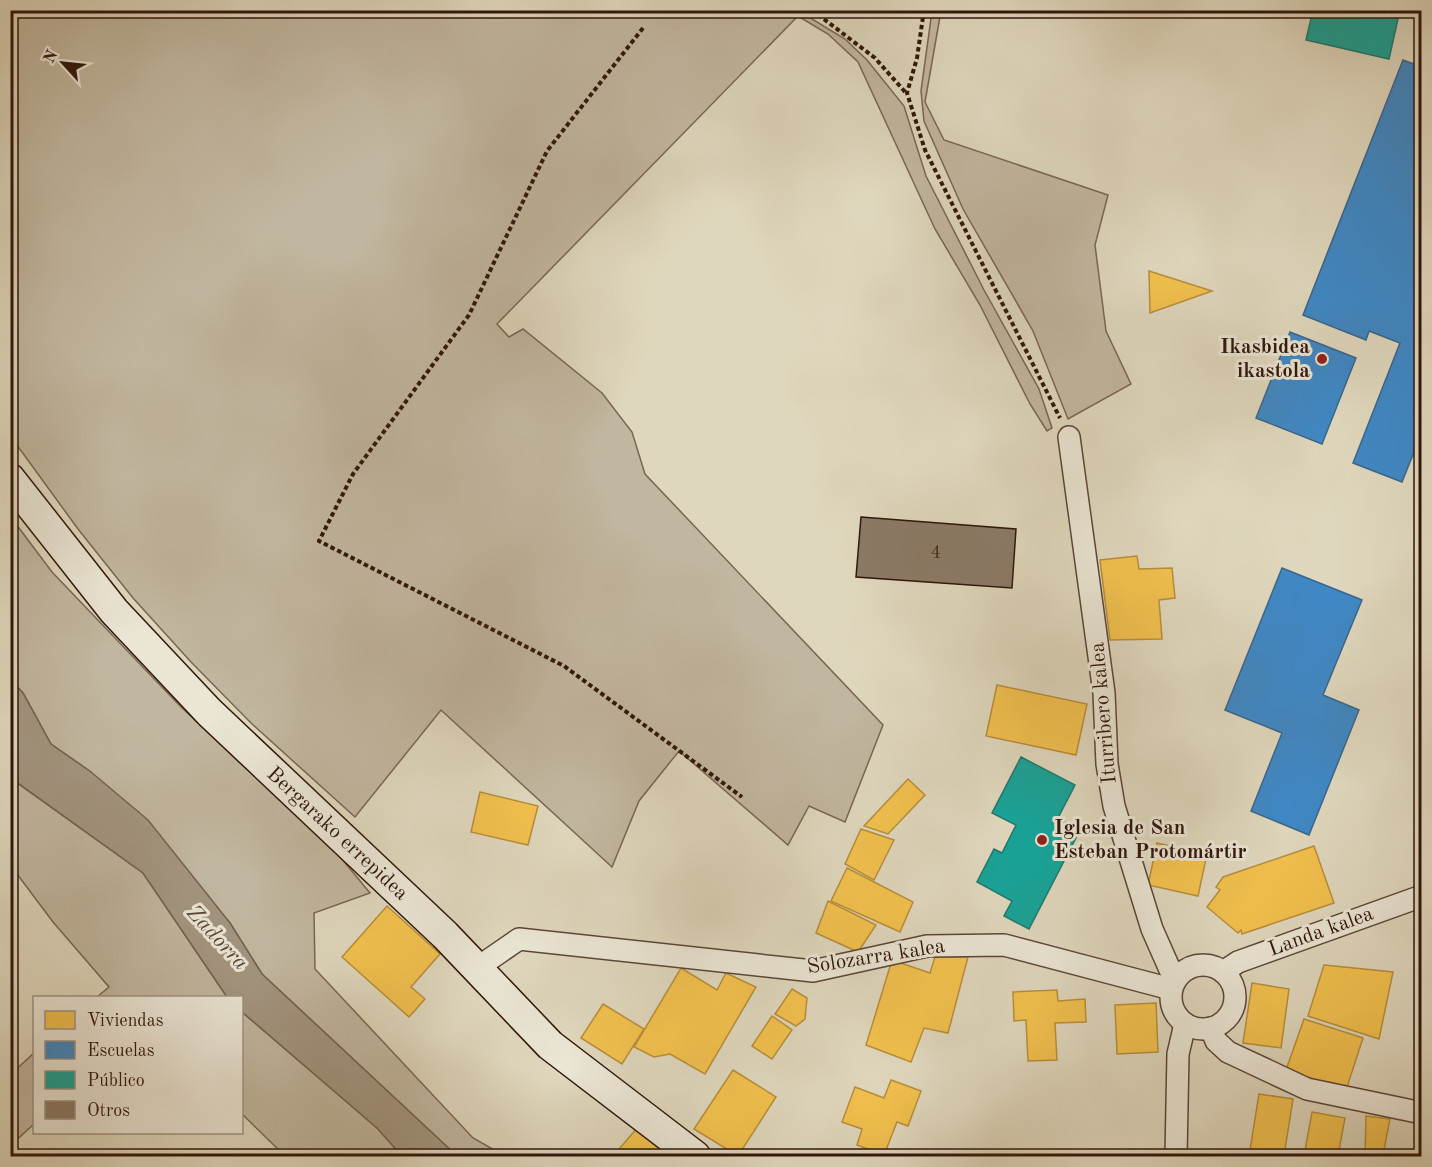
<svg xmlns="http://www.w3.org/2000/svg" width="1432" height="1167" font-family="'Old Standard TT',serif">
  <rect width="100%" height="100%" fill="#dfd7bd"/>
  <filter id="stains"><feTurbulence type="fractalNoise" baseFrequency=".00333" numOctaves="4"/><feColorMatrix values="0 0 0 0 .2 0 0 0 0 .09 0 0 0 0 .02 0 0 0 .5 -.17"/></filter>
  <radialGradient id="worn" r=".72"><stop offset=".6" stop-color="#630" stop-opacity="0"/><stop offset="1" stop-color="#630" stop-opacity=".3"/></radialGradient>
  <g fill="#c1b69f" stroke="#786654" stroke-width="1.5">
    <path d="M10 11H799L845 39 867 60 904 106 926 176 984 290 1039 389 1052 428 1047 431 1030 404 980 305 935 229 858 62 828 34 798 16 497 324 509 337 523 329 602 393 632 432 645 474 883 725 845 822 809 806 788 845 679 751 639 801 612 867 441 710 355 817 252 724 191 662 133 598 78 529 11 437Z"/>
    <path d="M932 11H941L925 102 944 140 1108 195 1095 245 1106 331 1131 384 1068 419 1033 331 963 209 924 121 921 91Z"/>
    <path d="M10 516 52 572 181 707 332 847 370 893 314 913 315 969 473 1138 505 1156H457L262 974 230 923 91 772 51 744 23 693 11 680Z"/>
    <path d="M10 778 143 873 227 997H97L109 987 53 922 11 866Z"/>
    <path d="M242 1012 377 1128 402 1156H285L242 1114Z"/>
    <path d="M34 1053V1124L11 1145V1074Z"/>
  </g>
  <path fill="#a39580" stroke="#756251" stroke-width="1.5" d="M11 680 23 693 51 744 91 772 148 820 230 923 262 974 457 1156H402L377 1128 242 1012V998L227 997 143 873 11 778Z"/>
  <g fill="#f2c14e" stroke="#b88e3a" stroke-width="1.5">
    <path d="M1149 271 1212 291 1150 313Z"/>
    <path d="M1137 556 1139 569 1172 568 1175 598 1159 600 1162 639 1110 640 1100 560Z"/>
    <path d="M997 685 1087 704 1076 755 986 736Z"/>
    <path d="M908 779 925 795 888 834 864 826Z"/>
    <path d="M480 792 538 806 528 845 471 832Z"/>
    <path d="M861 829 894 840 874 880 845 864Z"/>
    <path d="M1157 843 1207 854 1198 896 1148 885Z"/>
    <path d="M1314 846 1334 903 1242 934 1241 930 1238 933 1207 907 1220 890 1216 887 1223 877Z"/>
    <path d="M847 868 913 902 900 932 831 901Z"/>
    <path d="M828 901 876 925 858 952 816 933Z"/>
    <path d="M387 906 440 954 411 987 425 999 409 1017 342 957Z"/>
    <path d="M935 957H968L948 1033 924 1028 911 1062 866 1045 892 960 930 973Z"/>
    <path d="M1324 965 1393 972 1379 1039 1308 1016Z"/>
    <path d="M681 968 717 990 726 973 756 987 705 1074 670 1054 654 1057 634 1047Z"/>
    <path d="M1252 983 1289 989 1281 1048 1243 1043Z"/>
    <path d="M792 989 807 998 805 1019 796 1026 775 1014Z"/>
    <path d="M1057 990 1058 1001 1085 999 1086 1022 1055 1023 1057 1060 1028 1061 1026 1020 1014 1021 1013 992Z"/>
    <path d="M1156 1003 1158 1052 1117 1054 1115 1005Z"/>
    <path d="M603 1004 644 1029 622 1064 581 1038Z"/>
    <path d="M772 1016 792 1030 772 1059 752 1046Z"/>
    <path d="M1304 1019 1363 1038 1346 1090 1286 1070Z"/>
    <path d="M733 1070 776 1097 738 1156 694 1129Z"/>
    <path d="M891 1080 921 1091 908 1126 897 1122 884 1155 857 1145 862 1129 842 1122 855 1087 884 1098Z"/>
    <path d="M1259 1094 1293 1099 1284 1156H1249Z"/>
    <path d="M1312 1112 1345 1118 1338 1156H1304Z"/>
    <path d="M1366 1116 1390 1119 1383 1155 1392 1156H1365Z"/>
    <path d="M638 1127 674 1156H613Z"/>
  </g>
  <g fill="#3f88c5" stroke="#3a668d" stroke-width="1.5">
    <path d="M1403 60 1422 67V432L1402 482 1353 463 1400 343 1369 331 1366 340 1303 315Z"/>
    <path d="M1290 332 1356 358 1322 444 1256 418Z"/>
    <path d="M1282 568 1362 600 1323 695 1359 710 1309 835 1251 811 1282 733 1225 710Z"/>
  </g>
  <g fill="#17a398" stroke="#1e796d" stroke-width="1.5">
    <path d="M1313 10H1400L1389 59 1306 40Z"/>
    <path d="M1021 757 1075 785 1058 818 1080 830 1029 929 1004 916 1012 901 977 882 994 849 1002 853 1016 825 992 813Z"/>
  </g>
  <path fill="#8b7a67" stroke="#2f160a" stroke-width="1.5" d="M861 517 1016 529 1012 588 856 577Z"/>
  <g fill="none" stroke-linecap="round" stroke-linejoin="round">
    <g stroke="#5b4637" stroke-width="24">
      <g id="street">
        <path d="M1069 437 1104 693 1107 764 1114 806 1152 929 1175 981"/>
        <circle cx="1203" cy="997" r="32"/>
        <path d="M477 968 519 939 813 971 927 946 1004 945 1171 989"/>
        <path d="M1223 972 1238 962 1422 896"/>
        <path d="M1211 1028 1216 1041 1228 1052 1307 1089 1422 1113"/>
        <path d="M1176 1156 1178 1054 1185 1024"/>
      </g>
    </g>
    <g stroke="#2f160a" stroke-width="33">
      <path id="secondary" d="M10 479 114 611 209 712 445 935 550 1045 695 1156"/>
    </g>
    <g stroke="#2f160a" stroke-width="4" stroke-dasharray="4.5 3" stroke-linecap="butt">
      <path d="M812 10 875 58 906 93"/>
      <path d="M924 10 917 58 907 93 925 150 1060 418"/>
      <path d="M643 28 547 151 469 315 353 474 319 541 564 666 742 797"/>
    </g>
    <use href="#street" stroke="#eae5d4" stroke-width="21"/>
    <use href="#secondary" stroke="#eae5d4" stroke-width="30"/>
  </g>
  <g fill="#8f2418" stroke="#eae5d4" stroke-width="2">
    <circle cx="1322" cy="359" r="6"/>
    <circle cx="1042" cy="840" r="6"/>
  </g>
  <g text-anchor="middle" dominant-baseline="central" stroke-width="6" stroke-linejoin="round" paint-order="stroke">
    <g font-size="18" fill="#462f21">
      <text x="936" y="553">4</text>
    </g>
    <g font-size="21" font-weight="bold" fill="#2f160a" stroke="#eae5d4" text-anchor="end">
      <text x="1310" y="347">Ikasbidea<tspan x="1310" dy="24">ikastola</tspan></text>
      <text x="1054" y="828" text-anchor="start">Iglesia de San<tspan x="1054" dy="24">Esteban Protomártir</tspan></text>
    </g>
    <g font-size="21" fill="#2f160a" stroke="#eae5d4">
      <text transform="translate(1104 713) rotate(-95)">Iturribero kalea</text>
      <text transform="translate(337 834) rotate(43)">Bergarako errepidea</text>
      <text transform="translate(1321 932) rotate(-20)">Landa kalea</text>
      <text transform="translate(876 957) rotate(-9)">Solozarra kalea</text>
    </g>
    <g font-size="22" font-style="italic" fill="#5d4939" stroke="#eae5d4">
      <text transform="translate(217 938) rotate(47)">Zadorra</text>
    </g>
  </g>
  <rect width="1432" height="1167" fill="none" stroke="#dfd7bd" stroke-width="36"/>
  <rect x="12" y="12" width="1408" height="1143" fill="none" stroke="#2f160a" stroke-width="3"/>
  <rect x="18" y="18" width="1396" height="1131" fill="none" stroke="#2f160a" stroke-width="1.5"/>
  <rect x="33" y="996" width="210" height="138" fill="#eae5d4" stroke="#9f9283" stroke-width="1.5"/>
  <rect x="45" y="1011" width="30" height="18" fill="#f2c14e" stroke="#9f9283" stroke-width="1.5"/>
  <text x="87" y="1026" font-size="18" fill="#2f160a">Viviendas</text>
  <rect x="45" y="1041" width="30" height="18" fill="#3f88c5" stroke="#9f9283" stroke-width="1.5"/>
  <text x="87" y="1056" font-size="18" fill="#2f160a">Escuelas</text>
  <rect x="45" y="1071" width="30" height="18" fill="#17a398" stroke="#9f9283" stroke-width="1.5"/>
  <text x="87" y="1086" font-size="18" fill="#2f160a">Público</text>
  <rect x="45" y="1101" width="30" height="18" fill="#8b7a67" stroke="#9f9283" stroke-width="1.5"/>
  <text x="87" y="1116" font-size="18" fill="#2f160a">Otros</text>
  <g transform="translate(63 63) rotate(297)" stroke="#eae5d4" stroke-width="4.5" paint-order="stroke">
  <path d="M0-4.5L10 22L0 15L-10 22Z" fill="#2f160a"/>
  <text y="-9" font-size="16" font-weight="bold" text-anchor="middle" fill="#2f160a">N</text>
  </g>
  <rect width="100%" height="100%" filter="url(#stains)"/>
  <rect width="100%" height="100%" fill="url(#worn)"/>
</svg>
